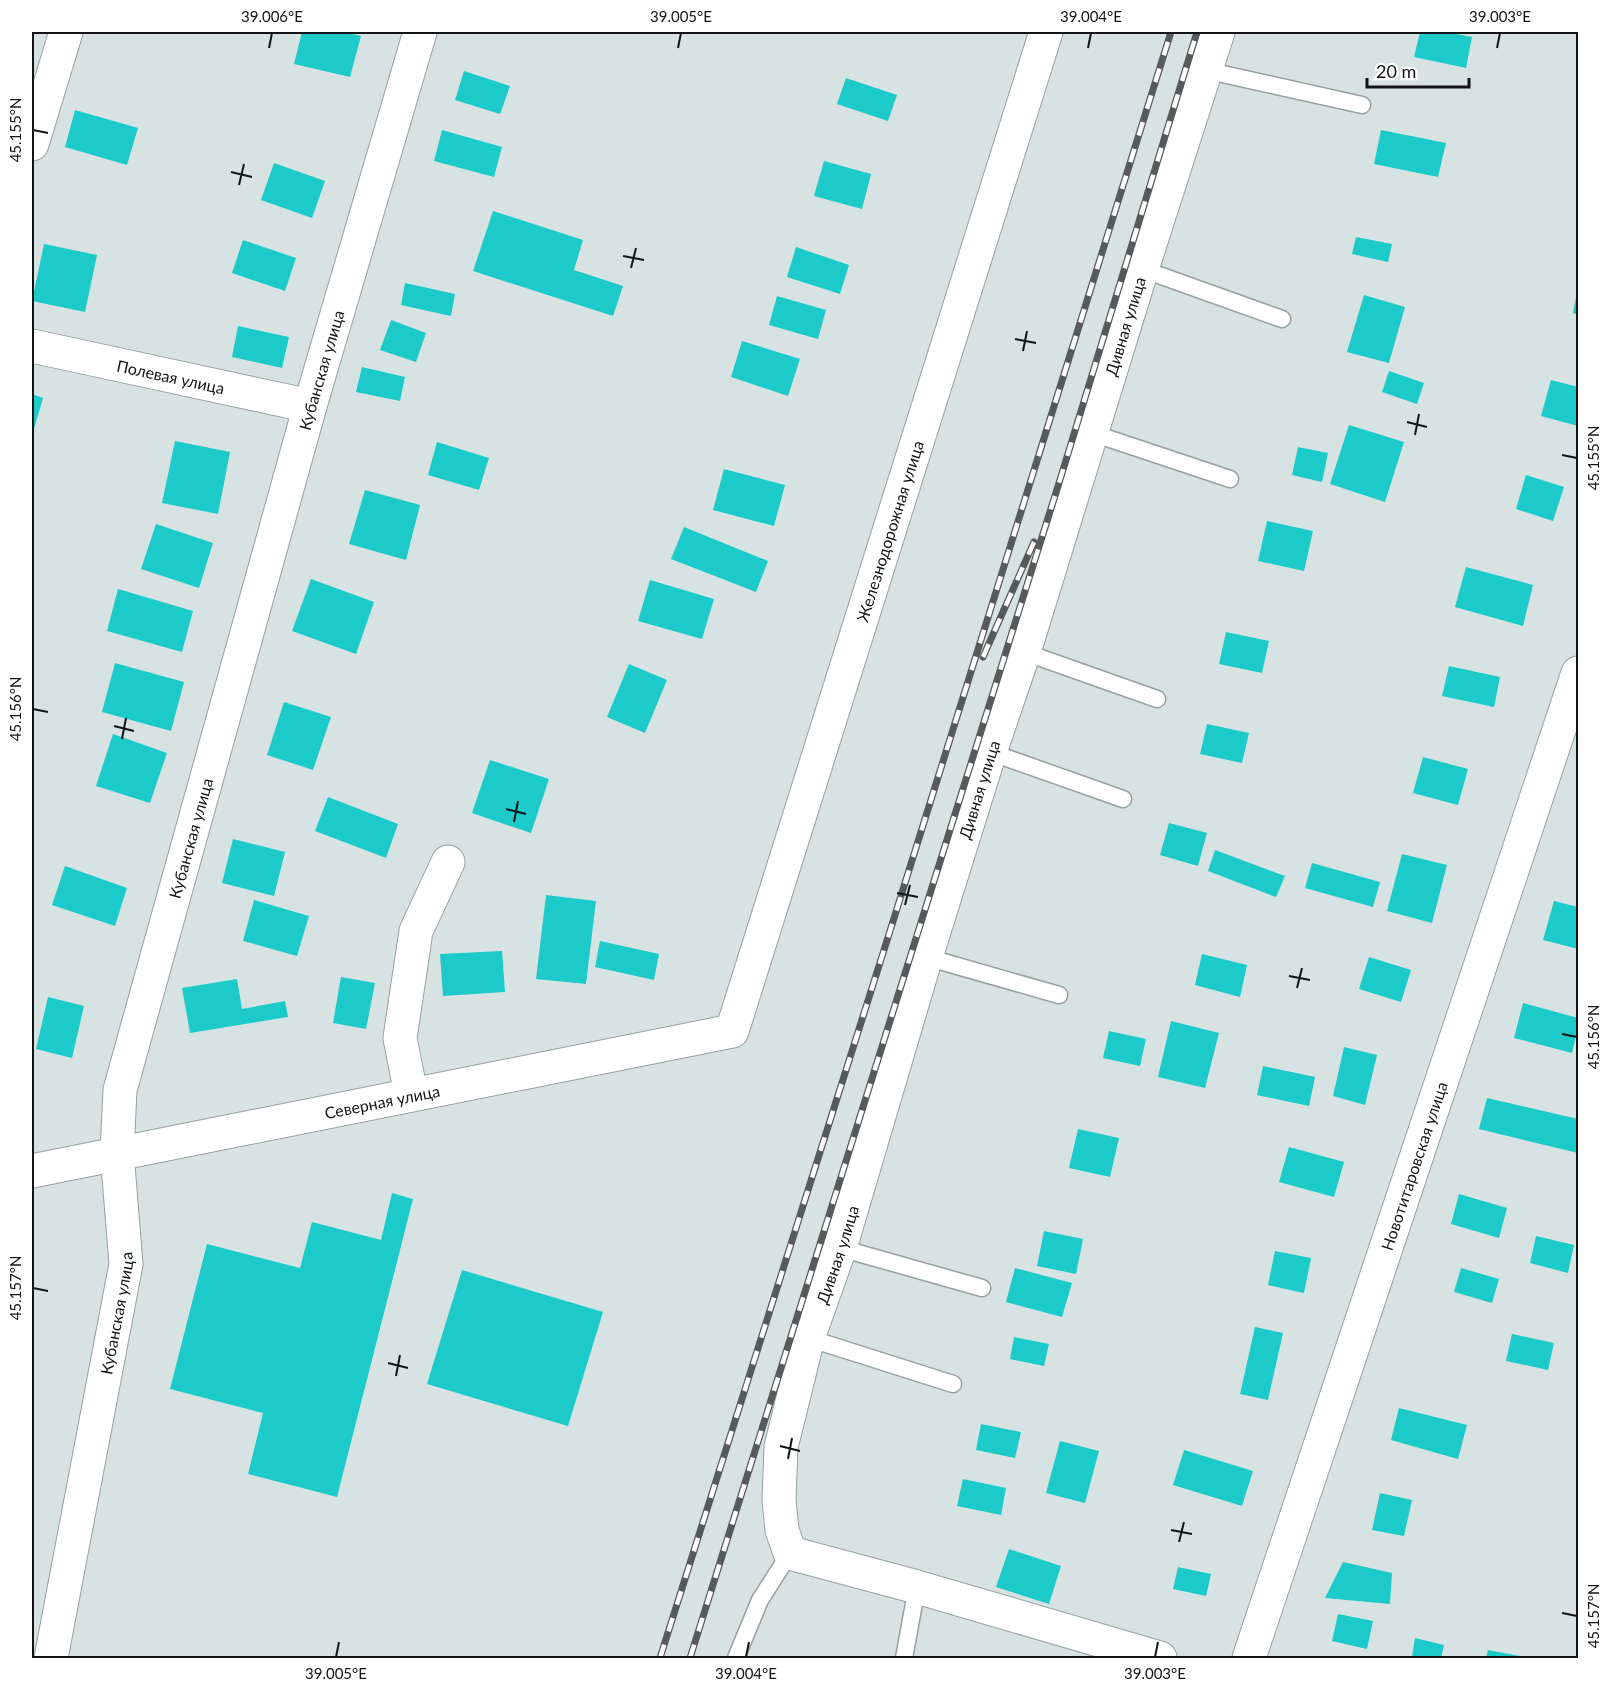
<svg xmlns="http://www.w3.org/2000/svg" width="1610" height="1690" font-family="Lato,sans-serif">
  <rect width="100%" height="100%" fill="#d7e3e2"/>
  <g fill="#1bcac9">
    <path d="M302 32H345L361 36 350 77 294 64Z"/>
    <path d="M1420 32H1447L1472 37 1466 68 1414 57Z"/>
    <path d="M464 71 510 86 500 114 455 100Z"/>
    <path d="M846 78 897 95 888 121 837 104Z"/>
    <path d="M75 110 138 128 127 165 65 147Z"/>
    <path d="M442 130 502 147 494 177 434 161Z"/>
    <path d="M1381 130 1446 143 1438 177 1374 164Z"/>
    <path d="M824 161 871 174 862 209 814 196Z"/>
    <path d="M274 163 325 181 312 218 261 200Z"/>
    <path d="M493 211 583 240 574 270 623 286 613 316 473 271Z"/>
    <path d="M1356 237 1392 244 1388 262 1352 254Z"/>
    <path d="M243 240 296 258 285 291 232 273Z"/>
    <path d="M44 244 97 255 85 312 32 301Z"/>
    <path d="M796 247 849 265 840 294 787 277Z"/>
    <path d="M405 283 455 294 451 316 401 305Z"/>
    <path d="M1577 292H1578V315L1573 313Z"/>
    <path d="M1364 295 1405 307 1389 363 1347 352Z"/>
    <path d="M777 296 826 310 818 339 769 325Z"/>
    <path d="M391 320 426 333 416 362 380 350Z"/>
    <path d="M238 326 289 337 282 368 232 357Z"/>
    <path d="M742 341 800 359 788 396 731 377Z"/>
    <path d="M362 367 405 377 400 401 356 392Z"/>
    <path d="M1389 371 1424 383 1417 404 1382 392Z"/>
    <path d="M1551 380 1578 387V426L1541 416Z"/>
    <path d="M32 394 43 398 32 436Z"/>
    <path d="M1349 425 1404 442 1385 502 1330 484Z"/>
    <path d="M175 441 230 452 218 514 162 503Z"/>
    <path d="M437 442 489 458 479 490 428 475Z"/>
    <path d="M1298 447 1328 453 1322 482 1292 475Z"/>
    <path d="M724 469 785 485 774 526 713 510Z"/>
    <path d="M1526 475 1564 487 1553 521 1516 509Z"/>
    <path d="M365 490 420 505 406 560 349 544Z"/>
    <path d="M1267 521 1313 531 1304 571 1258 561Z"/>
    <path d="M156 524 213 543 199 588 141 569Z"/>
    <path d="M684 527 768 561 756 592 671 559Z"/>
    <path d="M1466 567 1533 585 1523 626 1455 607Z"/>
    <path d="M311 579 374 602 356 654 292 631Z"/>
    <path d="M650 580 714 599 702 639 638 621Z"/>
    <path d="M118 589 193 611 182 652 107 631Z"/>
    <path d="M1226 632 1269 641 1262 673 1219 664Z"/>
    <path d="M115 663 184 682 171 731 102 712Z"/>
    <path d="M629 664 667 680 645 733 607 717Z"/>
    <path d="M1449 666 1500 677 1494 707 1442 696Z"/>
    <path d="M284 702 331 717 313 770 267 755Z"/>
    <path d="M1207 724 1249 733 1242 763 1200 754Z"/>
    <path d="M113 734 167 753 150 803 96 786Z"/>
    <path d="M1423 757 1468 769 1458 805 1413 793Z"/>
    <path d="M490 760 549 779 531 833 472 813Z"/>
    <path d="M328 797 398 824 386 858 315 831Z"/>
    <path d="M1169 823 1207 833 1198 866 1160 855Z"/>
    <path d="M233 839 285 852 274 896 222 883Z"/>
    <path d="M1215 850 1285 876 1276 897 1208 871Z"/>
    <path d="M1402 854 1447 865 1432 923 1387 911Z"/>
    <path d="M1312 863 1380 882 1373 907 1305 888Z"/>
    <path d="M65 866 127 888 115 926 52 905Z"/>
    <path d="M546 895 596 901 586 984 536 979Z"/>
    <path d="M254 900 309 916 297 956 243 941Z"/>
    <path d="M1554 901 1578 907V949L1543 940Z"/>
    <path d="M600 941 659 954 654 980 595 967Z"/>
    <path d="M502 951 505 992 443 996 440 954Z"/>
    <path d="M1202 954 1247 965 1240 997 1195 985Z"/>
    <path d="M1369 957 1411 970 1401 1002 1359 989Z"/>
    <path d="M341 977 375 983 366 1029 333 1023Z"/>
    <path d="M237 979 242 1009 285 1001 288 1017 190 1033 182 988Z"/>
    <path d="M48 997 84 1006 72 1058 36 1049Z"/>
    <path d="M1523 1003 1578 1018V1027L1572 1053 1514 1038Z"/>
    <path d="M1171 1021 1219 1033 1205 1088 1158 1077Z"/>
    <path d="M1109 1031 1146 1039 1140 1066 1103 1058Z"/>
    <path d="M1344 1047 1377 1055 1365 1105 1333 1096Z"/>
    <path d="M1263 1066 1315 1077 1309 1106 1257 1095Z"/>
    <path d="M1487 1098 1578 1119V1153L1479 1129Z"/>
    <path d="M1078 1129 1119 1138 1110 1177 1069 1168Z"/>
    <path d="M1289 1147 1344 1162 1334 1197 1279 1182Z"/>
    <path d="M392 1193 413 1199 337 1497 248 1474 263 1413 170 1389 207 1244 300 1268 312 1222 381 1240Z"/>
    <path d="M1459 1194 1507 1208 1499 1238 1451 1224Z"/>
    <path d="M1044 1231 1083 1239 1076 1274 1037 1266Z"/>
    <path d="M1536 1236 1574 1245 1568 1273 1530 1263Z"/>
    <path d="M1275 1251 1311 1258 1304 1293 1268 1285Z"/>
    <path d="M1015 1268 1072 1283 1062 1317 1006 1302Z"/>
    <path d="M1461 1268 1499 1279 1492 1303 1454 1292Z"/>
    <path d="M462 1270 603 1312 568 1426 427 1384Z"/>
    <path d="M1255 1327 1283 1333 1268 1400 1240 1394Z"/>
    <path d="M1512 1334 1554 1343 1548 1370 1506 1361Z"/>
    <path d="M1014 1337 1049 1344 1044 1366 1010 1359Z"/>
    <path d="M1399 1408 1467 1425 1458 1459 1391 1440Z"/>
    <path d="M981 1424 1021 1432 1015 1458 976 1450Z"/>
    <path d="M1060 1441 1099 1451 1085 1503 1046 1493Z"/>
    <path d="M1184 1450 1253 1471 1242 1506 1173 1485Z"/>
    <path d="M963 1479 1006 1488 1001 1515 957 1506Z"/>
    <path d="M1380 1493 1412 1500 1404 1536 1372 1530Z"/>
    <path d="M1009 1549 1061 1566 1049 1604 996 1587Z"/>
    <path d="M1343 1562 1392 1573 1390 1604 1325 1598Z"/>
    <path d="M1178 1567 1211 1574 1206 1596 1173 1589Z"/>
    <path d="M1338 1614 1373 1621 1367 1649 1332 1641Z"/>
    <path d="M1415 1638 1444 1645 1441 1658H1420L1412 1657Z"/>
    <path d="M1488 1650 1525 1657 1524 1658H1486Z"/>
  </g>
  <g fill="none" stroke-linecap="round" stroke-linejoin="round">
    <g stroke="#95a1a0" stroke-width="19">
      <g id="lane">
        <path d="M1205 70 1362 105"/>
        <path d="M1142 269 1282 319"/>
        <path d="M1092 433 1230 479"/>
        <path d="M1024 652 1157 699"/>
        <path d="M990 752 1123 799"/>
        <path d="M926 957 1059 995"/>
        <path d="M840 1248 982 1288"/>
        <path d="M808 1338 953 1384"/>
        <path d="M736 1658 760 1600 790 1553"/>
        <path d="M904 1658 917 1587"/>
      </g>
    </g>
    <g stroke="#95a1a0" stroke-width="35">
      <g id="street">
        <path d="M32 144 66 32"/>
        <path id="s1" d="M32 346 310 406"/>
        <path d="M411 1094 400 1038 416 931 448 862"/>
        <path id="s2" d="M51 1658 126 1264 117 1153 120 1090 310 406 420 32"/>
        <path id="s3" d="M1160 1658 917 1587 790 1553 782 1530 779 1500 781 1447 808 1338 840 1248 926 957 990 752 1024 652 1142 269 1218 32"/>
        <path id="s4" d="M1249 1658 1578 673"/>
      </g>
    </g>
    <g stroke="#95a1a0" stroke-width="35">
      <g id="secondary">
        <path id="s5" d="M32 1171 732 1031 1046 32"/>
      </g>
    </g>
    <use href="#lane" stroke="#fff" stroke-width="16"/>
    <use href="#street" stroke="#fff" stroke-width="33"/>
    <use href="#secondary" stroke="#fff" stroke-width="33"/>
    <g stroke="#545b5a" stroke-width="7">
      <g id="rail">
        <path d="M983 657 1034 542"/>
        <path d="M660 1658 890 931 1171 32"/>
        <path d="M690 1658 1059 483 1197 32"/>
      </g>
    </g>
    <use href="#rail" stroke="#fff" stroke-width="4.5" stroke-dasharray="14" stroke-linecap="butt"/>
  </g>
  <path fill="none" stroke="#111515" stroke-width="2" d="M269 48 272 33M678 48 681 33M1088 48 1091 33M1497 48 1500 33M33 130 48 133M231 172 252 177M239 185 244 164M623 256 644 260M631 268 636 248M1015 339 1036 343M1023 351 1027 331M1407 422 1427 427M1415 435 1419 414M1562 455 1577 458M33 709 48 712M114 726 134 731M122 739 126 718M506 809 526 814M514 822 518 801M897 893 918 897M905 905 910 885M1289 976 1310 980M1297 988 1302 968M1562 1034 1577 1037M33 1288 48 1291M388 1363 408 1368M396 1376 400 1355M780 1446 800 1451M788 1459 792 1438M1171 1530 1192 1534M1179 1542 1184 1522M1562 1613 1577 1616M336 1657 339 1642M746 1657 749 1642M1155 1657 1158 1642"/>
  <g text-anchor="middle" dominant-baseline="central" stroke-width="4.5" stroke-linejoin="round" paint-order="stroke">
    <g font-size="16" fill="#111515" stroke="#fff">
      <text stroke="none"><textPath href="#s3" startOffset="1665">Дивная улица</textPath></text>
      <text stroke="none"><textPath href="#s2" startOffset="1323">Кубанская улица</textPath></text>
      <text stroke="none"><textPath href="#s1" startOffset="142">Полевая улица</textPath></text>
      <text stroke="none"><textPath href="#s5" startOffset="1238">Железнодорожная улица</textPath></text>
      <text stroke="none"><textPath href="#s3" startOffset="1179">Дивная улица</textPath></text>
      <text stroke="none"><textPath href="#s2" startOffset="837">Кубанская улица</textPath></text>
      <text stroke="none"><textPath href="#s5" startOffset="357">Северная улица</textPath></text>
      <text stroke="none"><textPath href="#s4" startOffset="519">Новотитаровская улица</textPath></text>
      <text stroke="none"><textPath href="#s3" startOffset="693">Дивная улица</textPath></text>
      <text stroke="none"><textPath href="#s2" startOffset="351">Кубанская улица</textPath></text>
    </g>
  </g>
  <rect width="1610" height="1690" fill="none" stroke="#ffffff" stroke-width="66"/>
  <path d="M1367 78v9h102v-9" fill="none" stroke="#111515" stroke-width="3"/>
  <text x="1376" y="78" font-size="18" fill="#111515" stroke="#ffffff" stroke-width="4.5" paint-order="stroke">20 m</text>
  <rect x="33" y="33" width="1544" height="1624" fill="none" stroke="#111515" stroke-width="2"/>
  <g font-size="15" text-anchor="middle" fill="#111515">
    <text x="272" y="22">39.006°E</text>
    <text x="681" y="22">39.005°E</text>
    <text x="1091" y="22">39.004°E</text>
    <text x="1500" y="22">39.003°E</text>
    <text transform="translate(16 130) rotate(-90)" y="5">45.155°N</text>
    <text transform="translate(1594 458) rotate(-90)" y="5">45.155°N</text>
    <text transform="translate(16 709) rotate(-90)" y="5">45.156°N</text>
    <text transform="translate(1594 1037) rotate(-90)" y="5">45.156°N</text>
    <text transform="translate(16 1288) rotate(-90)" y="5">45.157°N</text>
    <text transform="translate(1594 1616) rotate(-90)" y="5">45.157°N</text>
    <text x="336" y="1679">39.005°E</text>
    <text x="746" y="1679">39.004°E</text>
    <text x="1155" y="1679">39.003°E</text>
  </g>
</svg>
